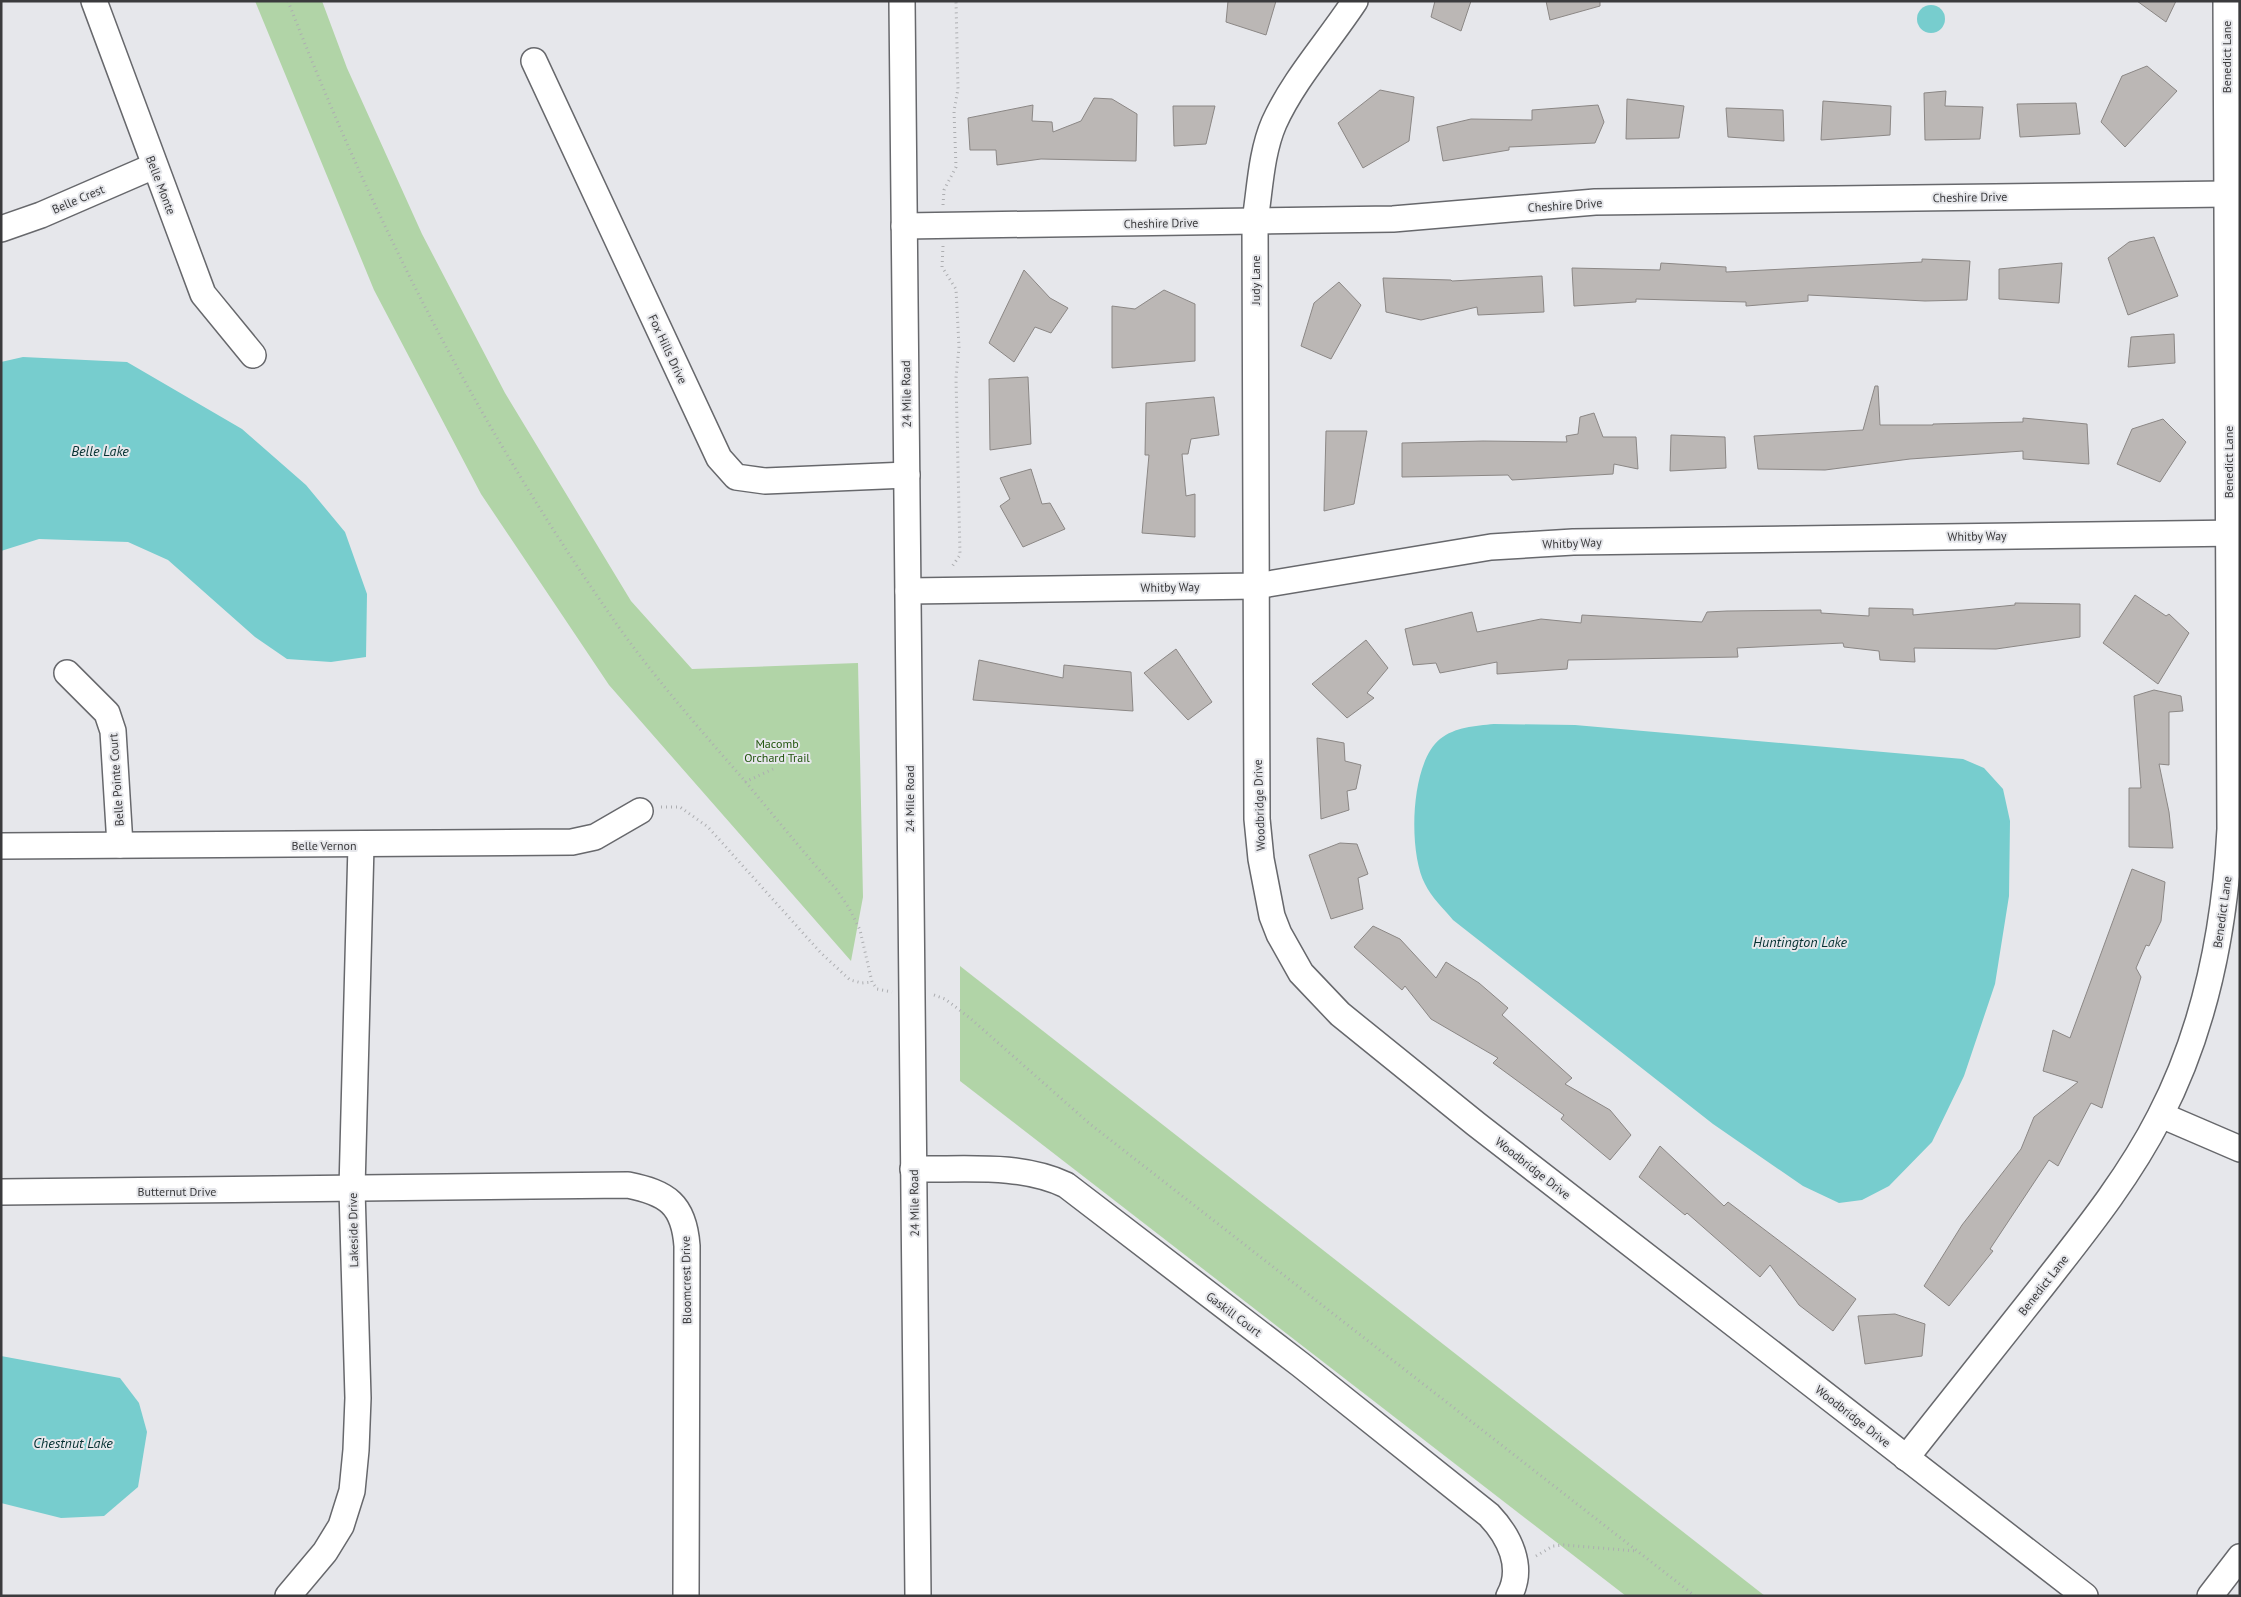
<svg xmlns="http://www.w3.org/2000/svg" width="2241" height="1597" font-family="'PT Sans',sans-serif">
  <rect width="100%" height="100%" fill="#e6e7eb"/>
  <g fill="#b1d4a7">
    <path d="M255 1H322L347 68 422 234 505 393 631 601 692 669 858 663 863 897 851 961 609 685 481 494 374 290Z"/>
    <path d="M960 966 1765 1596H1626L960 1081Z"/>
  </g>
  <g fill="#77cdce">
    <circle cx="1931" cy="19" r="14"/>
    <path d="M23 357 127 362 242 429 306 485 345 532 367 594 366 657 331 662 287 659 255 637 168 560 128 542 39 539 1 551V362Z"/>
    <path d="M1494 724 1575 725 1963 759 1984 768 2003 789 2010 821 2009 896 1995 984 1964 1076 1932 1142 1889 1186 1862 1200 1839 1203 1803 1186 1713 1124 1453 920C1444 909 1431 897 1425 884 1408 852 1410 763 1440 739 1455 727 1475 726 1494 724Z"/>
    <path d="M1 1356 120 1378 139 1403 147 1432 138 1487 104 1516 61 1518 1 1503Z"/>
  </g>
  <g fill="#bbb7b5" stroke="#8b8785">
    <path d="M1228 1H1276L1266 35 1226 22Z"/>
    <path d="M1435 1H1471L1461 31 1431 17Z"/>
    <path d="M1546 1H1600V6L1550 20Z"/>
    <path d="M2137 1H2176L2166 22Z"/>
    <path d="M2147 66 2177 91 2125 147 2101 122 2122 76Z"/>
    <path d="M1380 90 1414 97 1409 141 1363 168 1338 123Z"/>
    <path d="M1946 91 1945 106 1983 107 1980 139 1925 140 1924 93Z"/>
    <path d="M1094 98 1112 99 1137 114 1136 161 1041 159 997 165 996 150H970L968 118 1033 105 1032 121 1052 122 1053 132 1081 121Z"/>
    <path d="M1627 99 1684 106 1679 138 1626 139Z"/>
    <path d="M1823 101 1891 106 1890 135 1821 140Z"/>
    <path d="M2076 103 2080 134 2020 137 2017 104Z"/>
    <path d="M1598 105 1604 122 1595 143 1509 147V150L1443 161 1437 127 1471 119 1532 120V110Z"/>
    <path d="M1173 106H1215L1206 144 1174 146Z"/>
    <path d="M1726 108 1783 110 1784 141 1728 137Z"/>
    <path d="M2154 237 2178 296 2128 315 2108 258 2129 242Z"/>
    <path d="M1922 259 1970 261 1967 300 1925 301 1808 295V301L1746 306V302L1636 299V302L1574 306 1572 268 1660 270 1661 263 1726 267V272L1922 262Z"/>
    <path d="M2062 263 2059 303 1999 299V269Z"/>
    <path d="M1024 270 1050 298 1068 308 1051 333 1035 327 1014 362 989 343Z"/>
    <path d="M1542 276 1544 312 1478 315 1477 307 1421 320 1386 312 1383 278 1451 280 1452 281Z"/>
    <path d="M1339 282 1361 305 1331 359 1301 346 1314 303Z"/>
    <path d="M1164 290 1195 304V361L1112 368V306L1135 309Z"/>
    <path d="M2174 334 2175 363 2128 367 2131 337Z"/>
    <path d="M1028 377 1031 444 990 450 989 379Z"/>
    <path d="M1875 386H1878L1880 425H1933V424L2023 422V418L2087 424 2089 464 2023 459V451L1910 459 1825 470 1758 469 1754 436 1863 430Z"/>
    <path d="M1214 397 1219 435 1191 439 1188 454H1182L1186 496 1195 494V537L1142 533 1149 455H1145L1146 403Z"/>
    <path d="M1594 413 1603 437H1636L1638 469 1614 464 1613 474 1512 480 1508 475 1402 477V443L1483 441 1567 442 1566 436 1578 434 1580 417Z"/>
    <path d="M2163 419 2186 442 2160 482 2117 464 2132 429Z"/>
    <path d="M1326 431H1367L1354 504 1324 511Z"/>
    <path d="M1671 435 1725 437 1726 468 1670 471Z"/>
    <path d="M1031 469 1042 504 1050 503 1065 529 1023 547 1000 506 1010 499 1000 478Z"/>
    <path d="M2135 595 2166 616 2169 614 2189 633 2158 684 2103 643Z"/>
    <path d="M2015 603 2080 604V637L1996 649 1914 648 1915 662 1880 660 1879 651 1844 647 1843 643 1737 648 1738 657 1568 660 1567 669 1497 674V662L1440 673 1436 663 1413 665 1405 629 1472 612 1477 632 1541 619 1581 623 1582 615 1702 622 1707 612 1727 611 1821 610V613L1869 616V608L1913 609V615L2015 605Z"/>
    <path d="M1366 640 1388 668 1367 693 1374 698 1347 718 1312 684Z"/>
    <path d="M1176 649 1212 702 1188 720 1144 673Z"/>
    <path d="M979 660 1063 678 1064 665 1131 672 1133 711 973 700Z"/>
    <path d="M2154 690 2181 696 2183 711 2169 712V765L2159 764 2169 812 2173 848 2129 847V788H2141L2134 696Z"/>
    <path d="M1317 738 1344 743 1345 761 1361 765 1356 789 1347 791 1349 810 1321 819Z"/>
    <path d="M1340 843 1357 844 1368 874 1358 878 1363 909 1331 919 1309 855Z"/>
    <path d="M2132 869 2165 882 2161 921 2149 946 2146 945 2136 968 2141 977 2102 1108 2091 1103 2058 1166 2049 1160 1990 1249 1993 1251 1949 1306 1924 1286 1962 1225 2021 1149 2034 1117 2078 1082 2043 1071 2053 1030 2070 1038Z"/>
    <path d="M1373 926 1400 939 1436 978 1446 962 1479 983 1508 1008 1502 1015 1572 1078 1565 1084 1610 1110 1631 1135 1610 1160 1561 1119 1564 1115 1493 1063 1498 1058 1431 1019 1405 986 1402 990 1354 947Z"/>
    <path d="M1660 1146 1724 1206 1728 1202 1856 1299 1833 1331 1799 1305 1770 1265 1760 1277 1687 1213 1685 1215 1639 1177Z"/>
    <path d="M1895 1314 1925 1324 1922 1356 1865 1364 1858 1316Z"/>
  </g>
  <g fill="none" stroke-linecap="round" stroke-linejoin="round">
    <g stroke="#67686c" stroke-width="28">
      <g id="minor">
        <path d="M94 1 203 294 253 355"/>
        <path d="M902 1 918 1596"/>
        <path d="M1355 1C1328 42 1294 79 1274 123 1261 153 1260 189 1255 221L1257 819 1261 859 1272 916 1279 934 1301 973 1340 1014 1476 1124 2085 1596"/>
        <path d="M534 61 719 458 736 477 765 481 907 475"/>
        <path d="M904 226 1393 219 1595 202 2226 194"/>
        <path d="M1 229 41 215 154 166"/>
        <path d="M908 591 1256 586 1491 547 1573 542 2240 533"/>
        <path d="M67 673 107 713 113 731 120 845"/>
        <path d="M1 846 572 842 595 837 640 811"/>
        <path d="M2161 1115 2240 1149"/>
        <path d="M913 1169C964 1170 1019 1163 1066 1185L1301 1365 1489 1515C1509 1536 1525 1567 1509 1596"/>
        <path d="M1 1192 628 1185C667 1193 684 1204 687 1246L686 1596"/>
        <path d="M1906 1458C1951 1402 1995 1345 2040 1289 2083 1234 2128 1179 2160 1116 2206 1027 2225 928 2230 829L2226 1"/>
        <path d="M288 1596 325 1552 341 1526 352 1491 356 1450 358 1398 352 1189 361 845"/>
        <path d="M2210 1596 2240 1557"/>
      </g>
    </g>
    <g stroke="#adaeb1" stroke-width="3" stroke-dasharray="1 4" stroke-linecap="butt">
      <path d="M288 1C374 222 476 422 611 616 651 674 698 727 744 780 774 816 804 853 836 889L849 908 860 930 872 982 877 989 892 992"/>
      <path d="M943 205 944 190 956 167 954 111 958 89 956 1"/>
      <path d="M943 246 942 267 956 289 959 347 956 378 960 555 951 568"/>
      <path d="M745 782 773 769"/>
      <path d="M661 807H680L708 827 820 952 850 980 862 983 872 982"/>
      <path d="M934 995 945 999 970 1018 1090 1124 1695 1596"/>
      <path d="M1536 1556 1553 1546 1564 1545 1636 1551"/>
    </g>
    <use href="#minor" stroke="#fff" stroke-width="25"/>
  </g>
  <g text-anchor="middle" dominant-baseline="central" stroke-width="4" stroke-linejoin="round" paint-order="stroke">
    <g font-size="12" fill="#3b3b3d" stroke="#e6e7eb">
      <text transform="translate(2226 57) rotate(-90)">Benedict Lane</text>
      <text transform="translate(161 185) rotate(69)">Belle Monte</text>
      <text transform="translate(1970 197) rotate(-1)">Cheshire Drive</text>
      <text transform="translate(78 199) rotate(-23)">Belle Crest</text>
      <text transform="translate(1565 205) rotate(-4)">Cheshire Drive</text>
      <text transform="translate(1161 223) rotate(-1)">Cheshire Drive</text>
      <text transform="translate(1255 280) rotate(-90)">Judy Lane</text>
      <text transform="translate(668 349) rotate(65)">Fox Hills Drive</text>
      <text transform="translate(906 394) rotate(-91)">24 Mile Road</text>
      <text transform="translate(2228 462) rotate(-90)">Benedict Lane</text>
      <text transform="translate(1977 536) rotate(-1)">Whitby Way</text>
      <text transform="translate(1572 543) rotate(-2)">Whitby Way</text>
      <text transform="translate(1170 587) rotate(-1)">Whitby Way</text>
      <text transform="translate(116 780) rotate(-94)">Belle Pointe Court</text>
      <text transform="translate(909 799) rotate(-90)">24 Mile Road</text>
      <text transform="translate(1259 805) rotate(-92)">Woodbridge Drive</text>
      <text x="324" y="845">Belle Vernon</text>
      <text transform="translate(2222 912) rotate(-82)">Benedict Lane</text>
      <text transform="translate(1533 1168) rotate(38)">Woodbridge Drive</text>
      <text x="177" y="1191">Butternut Drive</text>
      <text transform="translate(914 1203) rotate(-91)">24 Mile Road</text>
      <text transform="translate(353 1230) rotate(-91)">Lakeside Drive</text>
      <text transform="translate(686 1280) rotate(-91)">Bloomcrest Drive</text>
      <text transform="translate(2043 1285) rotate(-52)">Benedict Lane</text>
      <text transform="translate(1234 1314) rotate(37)">Gaskill Court</text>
      <text transform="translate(1853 1416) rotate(38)">Woodbridge Drive</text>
    </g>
    <g font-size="12" fill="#21540d" stroke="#e6e7eb">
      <text x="777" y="743">Macomb<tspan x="777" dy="14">Orchard Trail</tspan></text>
    </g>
    <g font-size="14" font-style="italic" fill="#053132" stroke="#e6e7eb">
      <text x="100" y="451">Belle Lake</text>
      <text x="1800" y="942">Huntington Lake</text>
      <text x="73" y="1443">Chestnut Lake</text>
    </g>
  </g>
  <rect width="2241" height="1597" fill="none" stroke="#3b3b3d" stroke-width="5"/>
</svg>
